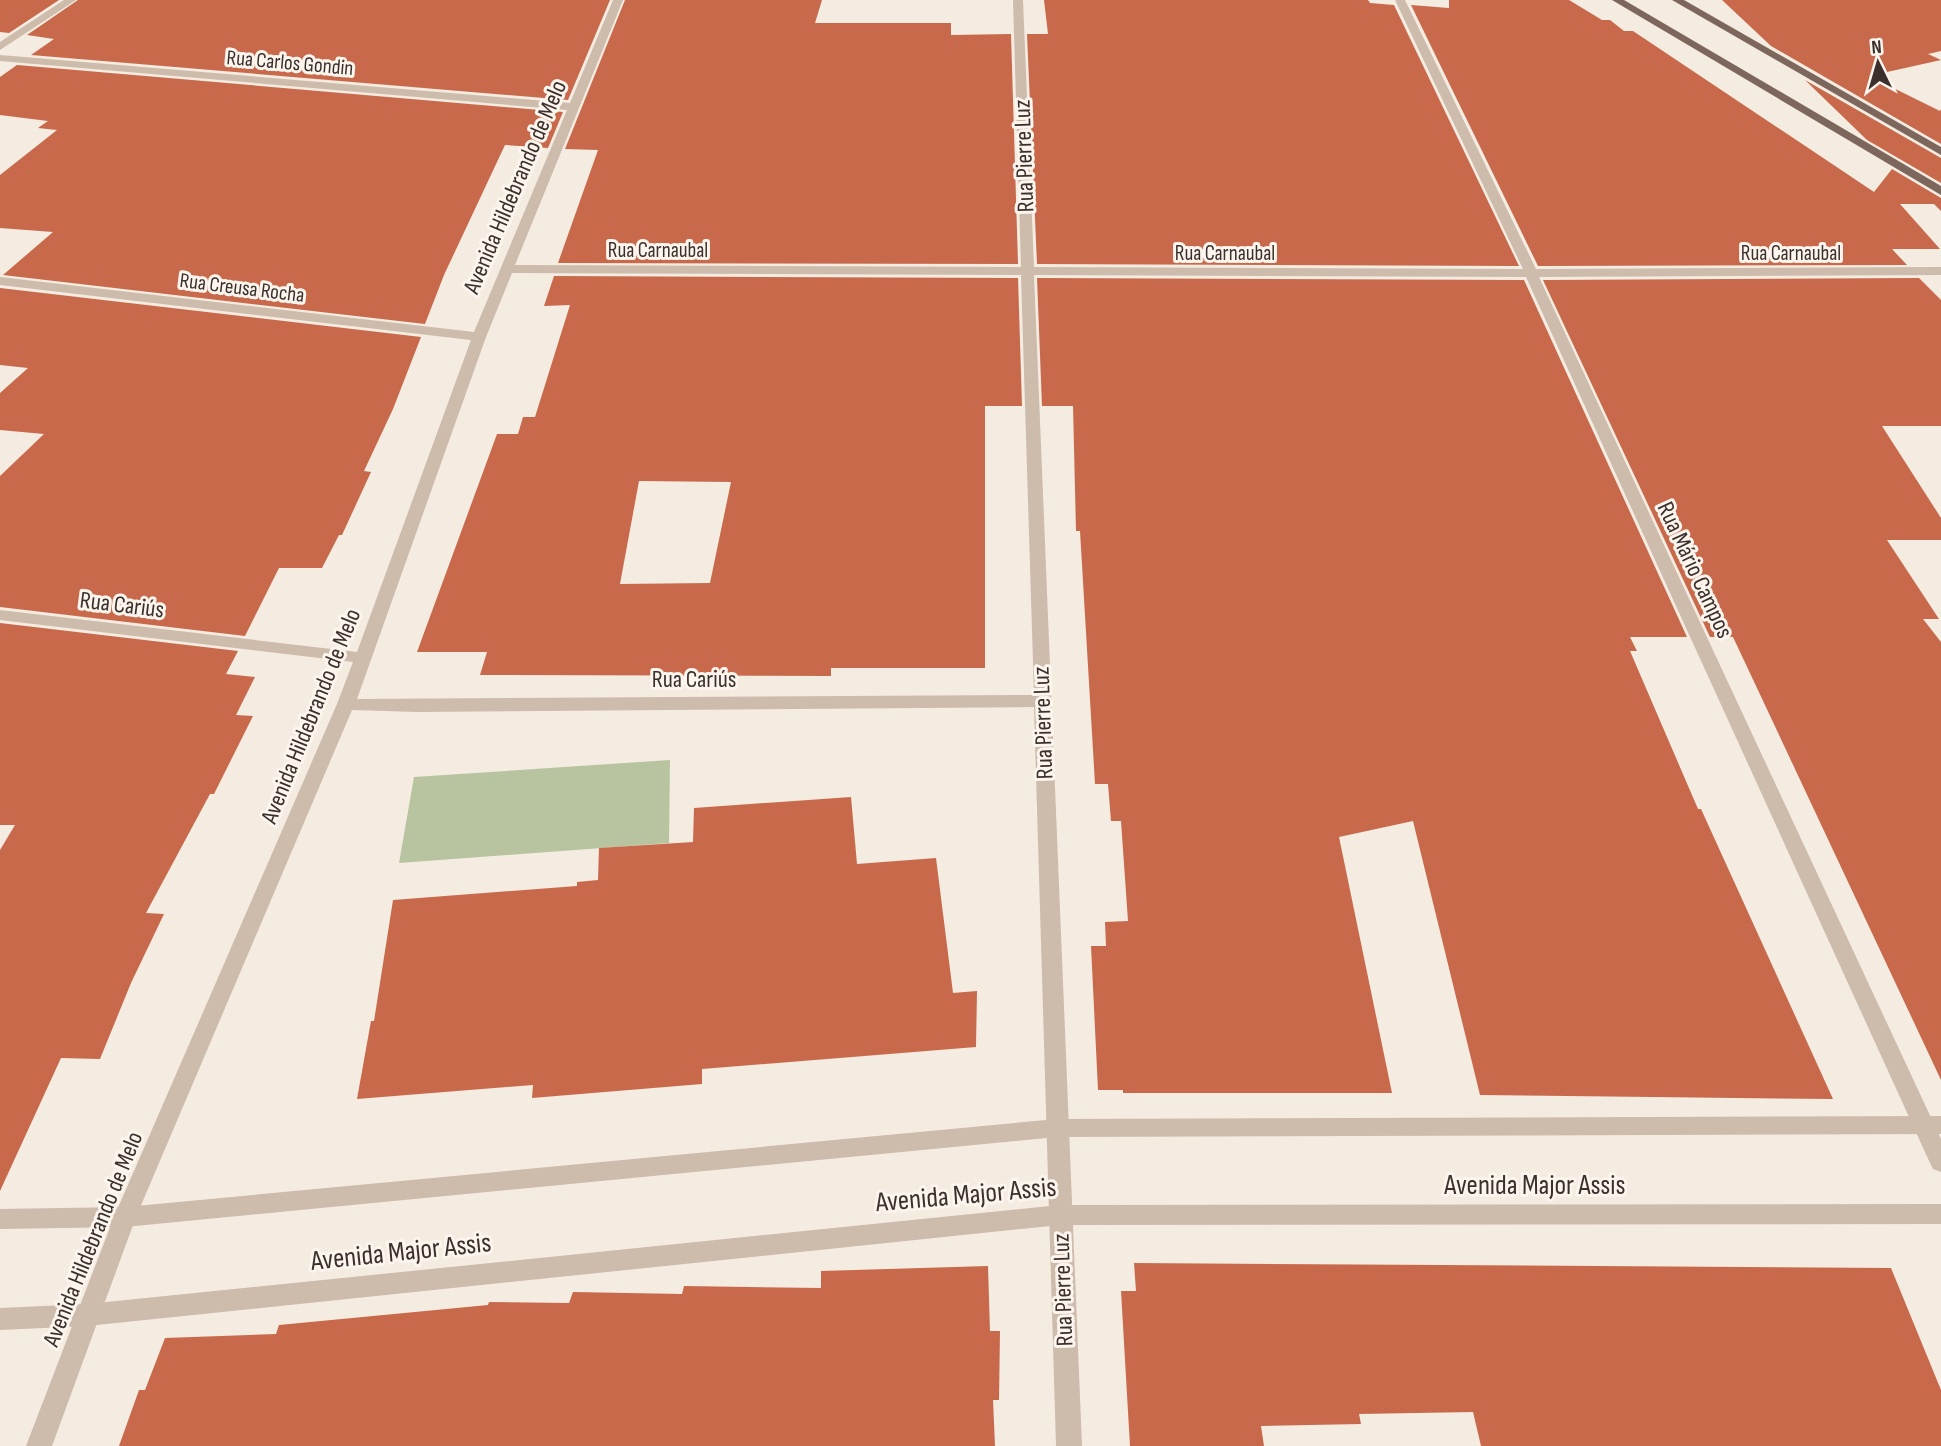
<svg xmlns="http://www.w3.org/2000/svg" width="1941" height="1446" font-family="'Sofia Sans Condensed',sans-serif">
  <rect width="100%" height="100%" fill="#f4ebe1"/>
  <path fill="#b8c4a0" d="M670 760 669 843 399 863 414 777Z"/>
  <g fill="#c8694b" fill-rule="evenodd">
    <path d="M0 0H59L9 33 0 32Z"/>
    <path d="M78 0H610L568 100 31 55 54 39 27 35Z"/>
    <path d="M625 0H822L815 23H951V35L1011 34 1018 264 558 263 598 150 565 149Z"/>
    <path d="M1044 0H1368L1370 3 1394 5 1519 266 1037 264 1027 34H1048Z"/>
    <path d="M1449 0H1569L1602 20H1610L1624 31H1633L1874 192 1892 169 1941 198V211L1934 204H1900L1940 249H1892L1907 265 1538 266 1411 5 1449 8Z"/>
    <path d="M1722 0H1941V51L1928 54 1941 60 1869 76 1940 111 1941 109V144L1771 46Z"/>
    <path d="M17 65 563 112 548 148 505 145 444 275 425 324 3 275 53 232 0 228V175L57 130 38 128 48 121 0 115V77Z"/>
    <path d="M1805 80 1941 158V183L1867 140Z"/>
    <path d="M554 276 1018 278 1022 406H985V668H831V676L480 675 487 652H417L497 434H518L523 417H535L570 305 544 306ZM639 481 731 482 710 583 620 584Z"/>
    <path d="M1037 278 1524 280 1687 637H1630L1637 651H1630L1698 809H1701L1833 1099 1480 1095 1413 821 1339 837 1392 1093H1123V1090H1098L1091 946H1106L1105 922 1128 921 1121 821H1111L1108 784H1095L1080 531H1076L1073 406H1042Z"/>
    <path d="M1919 278 1941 300V426H1882L1941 518V540H1887L1939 619H1923L1941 642V1080L1733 637H1710L1543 280Z"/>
    <path d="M0 288 421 337 393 409 364 471 371 472 342 535H339L322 568H279L245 636 0 607V476L44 434 0 430V393L28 368 0 365Z"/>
    <path d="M0 623 238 651 226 674 255 677 236 715 253 716 214 794H210L146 913 164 914 131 983 100 1059 61 1058 0 1191V850L15 825H0Z"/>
    <path d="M851 797 857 864 936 858 953 993 977 991 976 1047 702 1069V1084L532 1098 533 1085 357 1099 371 1021H374L393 900 577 886V882L598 880 599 848 693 842 694 808Z"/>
    <path d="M1134 1263 1891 1268 1941 1390V1446H1481L1473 1412 1359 1414 1361 1424 1261 1426 1264 1446H1130L1121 1291H1136Z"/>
    <path d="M988 1266 990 1331H1000L999 1400H993L995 1446H119L139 1390H145L165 1338 276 1334 279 1325 488 1305 489 1302 569 1303 573 1292 682 1294 684 1286 821 1288V1271Z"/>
  </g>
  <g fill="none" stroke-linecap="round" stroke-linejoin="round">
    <g fill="#cdbbac" fill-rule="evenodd">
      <path d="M64 0H76L0 50V42Z"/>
      <path d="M613 0H623L515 265 1021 267 1013 0H1023L1034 267 1523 269 1395 0H1405L1536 269 1941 267V275L1539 277 1941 1139V1172L1933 1169 1930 1163 1526 277 1034 275 1082 1446H1056L1034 707 418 712 352 710 136 1217 52 1446H26L114 1217 337 704 353 662 0 620V610L357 652 471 340 0 285V277L474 332 567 110 0 61V55L570 103ZM512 273 1021 275 1034 695 357 699 486 337Z"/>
    </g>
    <g fill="#cdbbac" fill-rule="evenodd">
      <path d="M1941 1116V1134L1057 1137 125 1227 0 1229V1209L125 1207 1057 1119Z"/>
      <path d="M1941 1204V1224L1060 1225 87 1326 0 1330V1308L87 1304 1060 1205Z"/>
    </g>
    <g fill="#7d675c" fill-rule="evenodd">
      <path d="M1612 0H1624L1941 186V195Z"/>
      <path d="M1672 0H1684L1941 147V155Z"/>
    </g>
  </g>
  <g text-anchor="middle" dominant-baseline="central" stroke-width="6" stroke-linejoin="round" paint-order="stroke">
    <g font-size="21" fill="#3b302b" stroke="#fbf5ee">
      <text transform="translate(290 63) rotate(5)">Rua Carlos Gondin</text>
      <text x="658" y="250">Rua Carnaubal</text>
      <text x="1225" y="253">Rua Carnaubal</text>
      <text x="1791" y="253">Rua Carnaubal</text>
      <text transform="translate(242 288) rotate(7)">Rua Creusa Rocha</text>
    </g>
    <g font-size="24" fill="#3b302b" stroke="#fbf5ee">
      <text transform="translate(1024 156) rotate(-92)">Rua Pierre Luz</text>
      <text transform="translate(515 187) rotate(-67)">Avenida Hildebrando de Melo</text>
      <text transform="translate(1695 570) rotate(65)">Rua Mário Campos</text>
      <text transform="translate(122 605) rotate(7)">Rua Cariús</text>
      <text x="694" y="679">Rua Cariús</text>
      <text transform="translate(311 716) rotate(-68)">Avenida Hildebrando de Melo</text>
      <text transform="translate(1043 723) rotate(-92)">Rua Pierre Luz</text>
      <text transform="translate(93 1239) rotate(-68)">Avenida Hildebrando de Melo</text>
      <text transform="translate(1063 1290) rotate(-92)">Rua Pierre Luz</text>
    </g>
    <g font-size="28" fill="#3b302b" stroke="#fbf5ee">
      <text x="1535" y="1185">Avenida Major Assis</text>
      <text transform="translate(966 1195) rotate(-5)">Avenida Major Assis</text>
      <text transform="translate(401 1252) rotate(-6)">Avenida Major Assis</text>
    </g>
  </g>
  <g transform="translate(1878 63) rotate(355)" stroke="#fbf5ee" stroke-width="5" paint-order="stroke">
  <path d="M0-5L12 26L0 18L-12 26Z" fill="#3b302b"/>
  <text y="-10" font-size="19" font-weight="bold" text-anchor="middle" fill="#3b302b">N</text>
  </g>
</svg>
